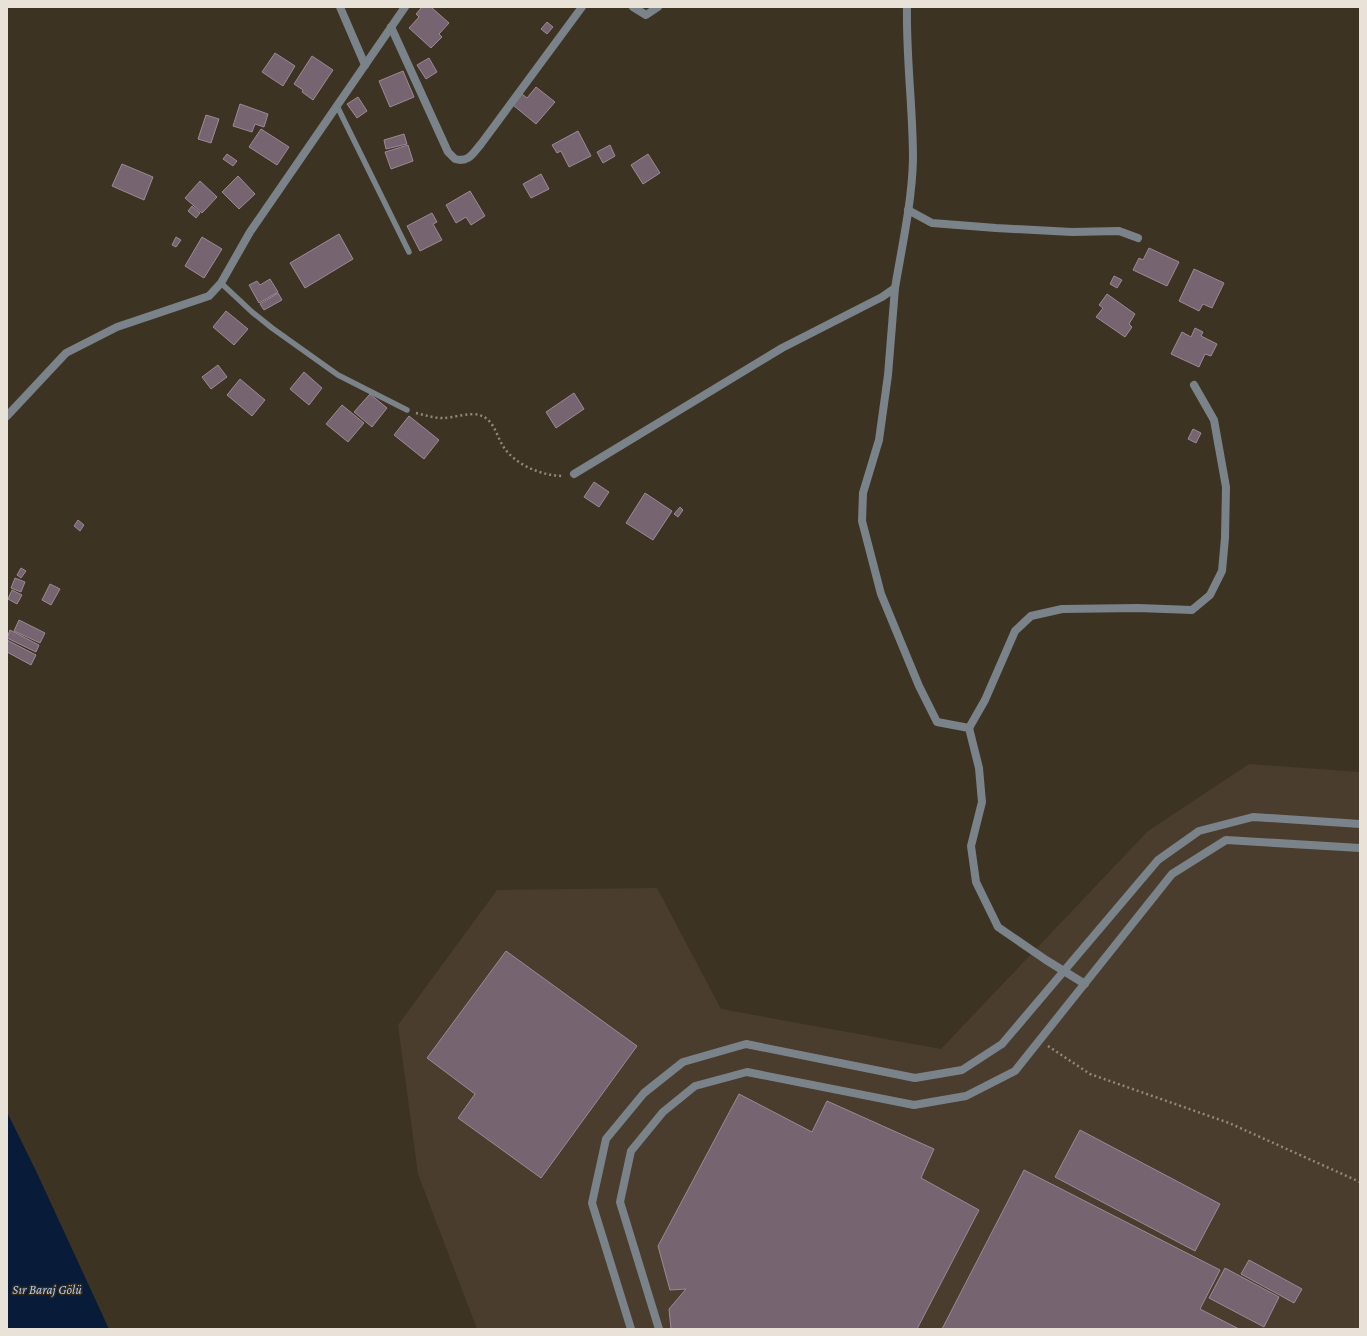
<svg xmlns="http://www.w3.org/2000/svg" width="1367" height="1336" font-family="'Crimson Pro',serif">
  <rect width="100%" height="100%" fill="#3d3323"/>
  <path fill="#4a3d2e" d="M1249 764 1360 772V1329H477L418 1174 398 1025 497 890 657 888 721 1009 941 1049 1148 831Z"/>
  <path fill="#081c39" d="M7 1112 37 1173 109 1329H7Z"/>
  <g fill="#776471" stroke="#9d8996">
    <path d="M422 7H431L449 23 439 34 442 37 431 48 409 28 419 17 416 14Z"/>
    <path d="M547 22 553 27 547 34 541 29Z"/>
    <path d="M275 53 295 66 283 86 262 72Z"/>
    <path d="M312 56 333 70 313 100 302 92 303 90 294 84Z"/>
    <path d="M429 58 437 72 426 79 417 65Z"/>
    <path d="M403 71 414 97 390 107 379 81Z"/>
    <path d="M536 87 555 102 536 124 513 105 522 94 527 98Z"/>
    <path d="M358 97 367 111 357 118 347 104Z"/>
    <path d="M240 104 268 114 264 127 255 124 252 132 233 126Z"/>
    <path d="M206 115 219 119 211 143 198 139Z"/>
    <path d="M261 129 289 147 277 165 249 147Z"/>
    <path d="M578 131 591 156 569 167 561 151 557 153 552 145Z"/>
    <path d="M404 134 407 144 386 149 384 140Z"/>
    <path d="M408 145 413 161 391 169 385 152Z"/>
    <path d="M610 145 615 156 603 163 597 152Z"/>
    <path d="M227 154 237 161 233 166 223 159Z"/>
    <path d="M648 154 660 173 643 184 631 165Z"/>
    <path d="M122 164 153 177 144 200 112 186Z"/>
    <path d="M541 174 549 189 531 198 523 184Z"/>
    <path d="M238 176 255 194 239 209 222 192Z"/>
    <path d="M200 181 217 197 202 213 185 198Z"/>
    <path d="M470 191 485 216 471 225 466 217 456 223 446 205Z"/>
    <path d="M192 206 200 213 196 218 188 211Z"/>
    <path d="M432 213 437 222 433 224 442 240 420 251 407 226Z"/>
    <path d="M339 234 353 259 305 288 290 263Z"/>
    <path d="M176 237 181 240 176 247 172 245Z"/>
    <path d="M202 237 222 249 204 278 185 266Z"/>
    <path d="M1149 248 1179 262 1167 286 1133 270 1139 258 1143 260Z"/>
    <path d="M1194 269 1224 283 1212 308 1203 304 1199 311 1179 301Z"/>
    <path d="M1114 276 1122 280 1117 288 1110 284Z"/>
    <path d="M270 279 278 292 259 303 249 285 257 281 260 285Z"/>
    <path d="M278 293 282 300 264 310 260 304Z"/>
    <path d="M1107 294 1135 314 1129 324 1132 327 1125 337 1096 317 1103 308 1099 305Z"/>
    <path d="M226 311 248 329 234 345 213 327Z"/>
    <path d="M1195 328 1203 332 1201 336 1217 344 1211 356 1205 354 1199 367 1171 354 1182 332 1191 337Z"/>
    <path d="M218 365 227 377 211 389 202 377Z"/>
    <path d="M304 372 322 388 309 405 290 389Z"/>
    <path d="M240 379 265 400 252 416 227 395Z"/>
    <path d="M574 393 584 409 556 428 546 412Z"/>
    <path d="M370 394 387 408 372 427 354 412Z"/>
    <path d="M342 405 364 423 348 442 326 424Z"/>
    <path d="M409 416 439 440 424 459 394 435Z"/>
    <path d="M1193 429 1201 433 1196 443 1188 439Z"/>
    <path d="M594 482 609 492 599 507 584 497Z"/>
    <path d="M645 493 672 511 653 540 626 523Z"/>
    <path d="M680 507 683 510 678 517 674 514Z"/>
    <path d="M78 520 84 525 80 531 74 526Z"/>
    <path d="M21 568 26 571 21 578 17 575Z"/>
    <path d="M15 578 25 582 21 592 11 588Z"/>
    <path d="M50 584 60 589 51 605 42 600Z"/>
    <path d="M12 590 22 595 17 604 8 599Z"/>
    <path d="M19 620 45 633 40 643 14 631Z"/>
    <path d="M10 630 39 645 36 652 7 638Z"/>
    <path d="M7 640 36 655 31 665 7 652Z"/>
    <path d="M506 951 637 1046 541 1178 458 1118 475 1094 427 1058Z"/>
    <path d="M739 1094 812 1132 827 1101 934 1149 921 1178 979 1210 917 1329H671L669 1309 686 1289 670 1290 658 1246Z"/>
    <path d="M1080 1130 1220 1204 1195 1251 1055 1177Z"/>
    <path d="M1024 1170 1220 1270 1200 1309 1239 1329H942Z"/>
    <path d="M1249 1260 1302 1289 1294 1303 1241 1274Z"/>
    <path d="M1225 1268 1279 1297 1264 1327 1209 1298Z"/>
  </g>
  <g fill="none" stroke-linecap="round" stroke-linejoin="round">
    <g stroke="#90887b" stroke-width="2.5" stroke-dasharray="2 3" stroke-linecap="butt">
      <path d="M416 413C425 415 433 418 443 418 453 418 470 412 479 415 494 419 496 435 503 446 515 465 542 476 564 476"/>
      <path d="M1048 1046 1090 1074 1229 1123 1360 1182"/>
    </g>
    <g stroke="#7b838a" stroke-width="5.5">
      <path d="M337 106 409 252"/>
      <path d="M221 283 252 312 272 328 338 375 407 410"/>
    </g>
    <g stroke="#7b838a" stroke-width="8">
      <path d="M340 7 365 65"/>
      <path d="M633 7 646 15 658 7"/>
      <path d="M391 27 448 152 455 159C469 163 473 153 481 144L582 7"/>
      <path d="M908 210 932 223 996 228 1072 232 1119 231 1138 238"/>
      <path d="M895 288 888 375 879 440 863 493 862 521 881 594 919 686 937 722 969 728 979 768 982 802 971 846 976 882 998 927 1046 960 1085 984"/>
      <path d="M7 416 66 353 117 327 209 296 221 283 250 232 405 7"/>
      <path d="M574 474 782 348 882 297 895 288C902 246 912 202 913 159 913 108 906 58 907 7"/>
      <path d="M969 728 985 700 1015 631 1031 616 1062 609 1138 608 1192 610 1210 595 1222 571 1225 538 1226 487 1214 420 1194 385"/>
    </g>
    <g stroke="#7b838a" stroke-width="8">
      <path d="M631 1329 592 1203 606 1139 644 1093 683 1062 746 1044 915 1078 962 1070 1002 1044 1158 860 1199 831 1253 817 1360 824"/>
      <path d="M659 1329 620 1202 631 1151 663 1112 695 1086 747 1072 914 1105 966 1096 1015 1071 1172 874 1226 840 1360 848"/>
    </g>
  </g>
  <g text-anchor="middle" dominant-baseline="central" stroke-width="3" stroke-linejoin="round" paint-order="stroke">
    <g font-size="13" font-style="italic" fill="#aacaf8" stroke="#332919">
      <text x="47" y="1289">Sır Baraj Gölü</text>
    </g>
  </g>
  <rect width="1367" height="1336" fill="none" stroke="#e8e2d8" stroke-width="16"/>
</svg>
